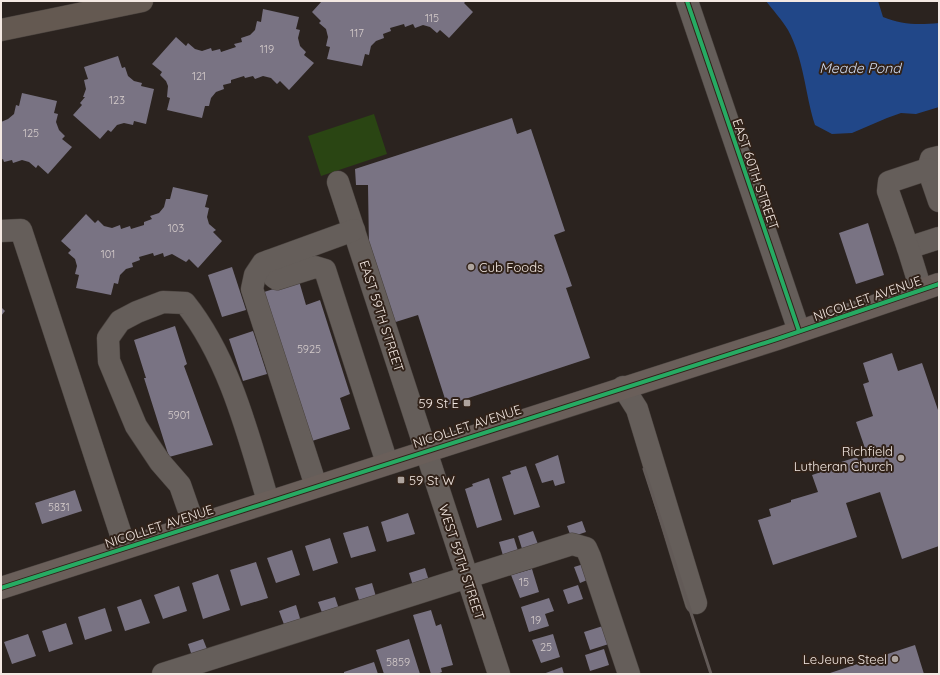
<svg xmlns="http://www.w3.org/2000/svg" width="940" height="675" font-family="Quicksand,sans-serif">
  <rect width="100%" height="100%" fill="#2b231f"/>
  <path fill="#2a4513" d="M374 114 387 154 321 176 308 136Z"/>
  <path fill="#214788" d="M766 1H878L883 17C902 25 919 25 939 23V107L916 114 901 113 887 118 852 133 832 134 815 125C805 94 804 59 788 30 782 20 773 10 766 1Z"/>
  <g fill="#797383">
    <path d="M322 1H466L464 3 473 12 449 38 440 30 437 33 430 27 423 25 415 28 413 24 405 27 404 24 390 28 391 31 383 34 384 38 376 41 371 46 369 55 365 54 362 66 327 59 330 47 326 46 328 37 326 29 319 23 321 21 312 12Z"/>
    <path d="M263 9 299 17 296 29 300 30 298 38 300 46 306 52 304 55 314 63 289 90 280 81 277 84 271 78 263 76 255 79 253 76 245 78 244 76 231 80V83L223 85 224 89 216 92 211 98 209 106H205L202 118 167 110 170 98 167 97 168 86 166 81 160 75 162 72 152 64 176 37 186 46 188 43 195 49 202 51 211 48 212 51 220 49 221 52 236 47 234 44 242 42 241 38 250 35 255 30 257 21 261 22Z"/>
    <path d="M118 56 122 68 125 67 128 76 134 81 142 83 141 86 154 89 146 124 134 121 133 125 124 123 117 125 111 132 108 130 100 139 73 115 82 105 80 103 85 97H83L86 89 84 80 88 79 84 67Z"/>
    <path d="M22 93 57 101 54 113 58 114 56 122 59 130 65 136 62 139 72 147 48 174 38 165 36 168 29 162 22 160 13 163 12 160 4 162 3 159 1 160V122L8 119 14 114 16 105 19 106Z"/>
    <path d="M512 118 517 134 531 129 565 231 554 235 572 286 566 288 590 358 447 405 418 315 386 325 369 249 368 185H356L355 169Z"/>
    <path d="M173 187 208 195 205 207 209 208 207 217 209 224 216 230 213 232 222 241 198 268 189 259 186 262 172 254 164 257 163 253 154 256 153 253 139 257 140 260 132 263 133 267 126 269 120 275 118 284 114 283 111 295 76 288 79 275 75 274 77 266 75 259 68 253 71 250 61 241 86 214 95 223 98 220 104 226 112 228 120 225 121 229 130 226 131 229 144 225V222L152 219 150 216 159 213 164 207 166 199H170Z"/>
    <path d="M868 223 884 275 856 284 839 233Z"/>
    <path d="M232 267 246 310 222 317 208 275Z"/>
    <path d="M299 281 306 305 320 300 350 394 340 398 350 429 312 441 264 292Z"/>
    <path d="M1 307 5 311 1 316Z"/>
    <path d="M175 326 187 364 184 366 213 445 169 457 144 378H146L134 340Z"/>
    <path d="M253 331 267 374 243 381 229 339Z"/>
    <path d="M892 353 898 371 922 363 939 413V546L902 559 880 492 846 503 857 537 773 565 758 520 771 516 769 509 791 502V500L818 492 812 475 839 466 838 463 857 457 858 460 868 457 856 422 873 416 863 384 869 382 863 363Z"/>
    <path d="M558 455 565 483 555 486 553 480 542 483 535 464Z"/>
    <path d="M526 466 540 507 514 515 502 477 511 474 510 471Z"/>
    <path d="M489 478 502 520 477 528 465 489 473 486 472 484Z"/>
    <path d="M75 490 82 511 42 524 35 503Z"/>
    <path d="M408 513 415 534 387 542 381 522Z"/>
    <path d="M582 521 586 532 571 537 567 526Z"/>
    <path d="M368 526 376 551 351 558 343 533Z"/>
    <path d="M533 531 539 547 523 552 518 536Z"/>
    <path d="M330 538 338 563 313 571 305 546Z"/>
    <path d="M514 538 519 554 504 559 499 542Z"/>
    <path d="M292 550 300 575 276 583 267 558Z"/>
    <path d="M256 562 268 598 241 606 230 570Z"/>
    <path d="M587 563 592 578 580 583 574 567Z"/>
    <path d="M425 568 430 584 414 589 409 573Z"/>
    <path d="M532 569 539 592 520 598 511 575Z"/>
    <path d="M218 574 230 610 203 619 192 583Z"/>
    <path d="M372 583 377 600 361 606 355 588Z"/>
    <path d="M578 585 583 599 568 604 563 590Z"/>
    <path d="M179 586 187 611 163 619 154 595Z"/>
    <path d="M335 597 340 612 324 618 318 602Z"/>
    <path d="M549 598 554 611 545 614 549 626 529 632 521 607Z"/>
    <path d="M141 599 150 623 125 631 117 607Z"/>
    <path d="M296 605 302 625 286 630 279 611Z"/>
    <path d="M105 608 112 631 85 640 78 617Z"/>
    <path d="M431 610 436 626 441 624 453 665 441 668 442 672 437 674H431L413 615Z"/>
    <path d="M66 623 73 644 49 652 42 631Z"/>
    <path d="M606 625 612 643 590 650 584 632Z"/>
    <path d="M28 634 36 656 12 664 4 642Z"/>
    <path d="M553 634 560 657 541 663 532 640Z"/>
    <path d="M203 639 209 654 193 659 188 644Z"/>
    <path d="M409 639 420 674H384L376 650Z"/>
    <path d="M915 645 924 674H827Z"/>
    <path d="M604 649 609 665 590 671 585 655Z"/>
    <path d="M374 662 378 674H344V672Z"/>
    <path d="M562 667 564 674H543Z"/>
  </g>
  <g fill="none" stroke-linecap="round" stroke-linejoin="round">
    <g stroke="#48413d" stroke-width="23">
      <g id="minor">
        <path d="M687 1 799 331"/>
        <path d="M939 157 931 159 928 169 939 201"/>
        <path d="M338 182 499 674"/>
        <path d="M1 231 21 230 125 547"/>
        <path d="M908 248 939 238"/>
        <path d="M269 261 274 277 277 279 315 267 325 270 387 463"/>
        <path d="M921 290 908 248 888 191 889 182 928 169"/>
        <path d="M623 387 637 409 696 603"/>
        <path d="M316 486 252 289 255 275 263 263 354 230"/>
        <path d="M194 525 180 485 160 462 136 426 109 361 108 338 120 321 137 312 163 302 185 303C229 358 248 434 268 501"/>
        <path d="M163 674 572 544 586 548 590 557 629 674"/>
      </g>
    </g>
    <g stroke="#48413d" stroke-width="23">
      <path id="major" d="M1 588 777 339 939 284"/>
    </g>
    <g stroke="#48413d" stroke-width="23">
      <path id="highway" d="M1 30 142 1"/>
    </g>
    <use href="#minor" stroke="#655e5a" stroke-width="22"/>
    <use href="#major" stroke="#6a5f5a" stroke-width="22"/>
    <use href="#highway" stroke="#645951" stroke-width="22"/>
    <path stroke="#625a57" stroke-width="3" d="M644 469 711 674"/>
    <g stroke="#312219" stroke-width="6">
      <g id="cycleway">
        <path d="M687 1 799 331"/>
        <path d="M1 588 777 339 939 284"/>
      </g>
    </g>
    <use href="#cycleway" stroke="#26ab63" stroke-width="4"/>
  </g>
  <g fill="#aea49e" stroke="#312219" stroke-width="1.5">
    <circle cx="471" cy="267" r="4"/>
    <rect x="463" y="399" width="8" height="8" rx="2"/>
    <circle cx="901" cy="458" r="4"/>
    <rect x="397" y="476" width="8" height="8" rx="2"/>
    <circle cx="895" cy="659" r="4"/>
  </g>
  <g text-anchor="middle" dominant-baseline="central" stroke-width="4" stroke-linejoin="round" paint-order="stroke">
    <g font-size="11" fill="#d5cccb">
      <text x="432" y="18">115</text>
      <text x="357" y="33">117</text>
      <text x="267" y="49">119</text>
      <text x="199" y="76">121</text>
      <text x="117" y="100">123</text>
      <text x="31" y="133">125</text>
      <text x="176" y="228">103</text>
      <text x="108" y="254">101</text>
      <text x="309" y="349">5925</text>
      <text x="179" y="415">5901</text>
      <text x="59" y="507">5831</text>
      <text x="524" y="582">15</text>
      <text x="536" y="620">19</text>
      <text x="546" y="647">25</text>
      <text x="398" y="662">5859</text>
    </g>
    <g font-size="13" fill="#f4e9e3" stroke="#312219">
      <text transform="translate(756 174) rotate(71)">EAST 60TH STREET</text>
      <text transform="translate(867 298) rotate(-19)">NICOLLET AVENUE</text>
      <text transform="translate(382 316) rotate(72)">EAST 59TH STREET</text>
      <text transform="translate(467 426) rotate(-18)">NICOLLET AVENUE</text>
      <text transform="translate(159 526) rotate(-18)">NICOLLET AVENUE</text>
      <text transform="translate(462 562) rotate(72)">WEST 59TH STREET</text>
    </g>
    <g font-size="13" fill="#f4e9e3" stroke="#312219" text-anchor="end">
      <text x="479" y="267" text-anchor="start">Cub Foods</text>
      <text x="459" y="403">59 St E</text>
      <text x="893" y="451">Richfield<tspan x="893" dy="15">Lutheran Church</tspan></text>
      <text x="409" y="480" text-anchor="start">59 St W</text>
      <text x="887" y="659">LeJeune Steel</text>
    </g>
    <g font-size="14" font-style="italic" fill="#d2def3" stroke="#312219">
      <text x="860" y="68">Meade Pond</text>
    </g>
  </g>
  <rect width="940" height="675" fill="none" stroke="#f4e9e3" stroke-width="4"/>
</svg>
